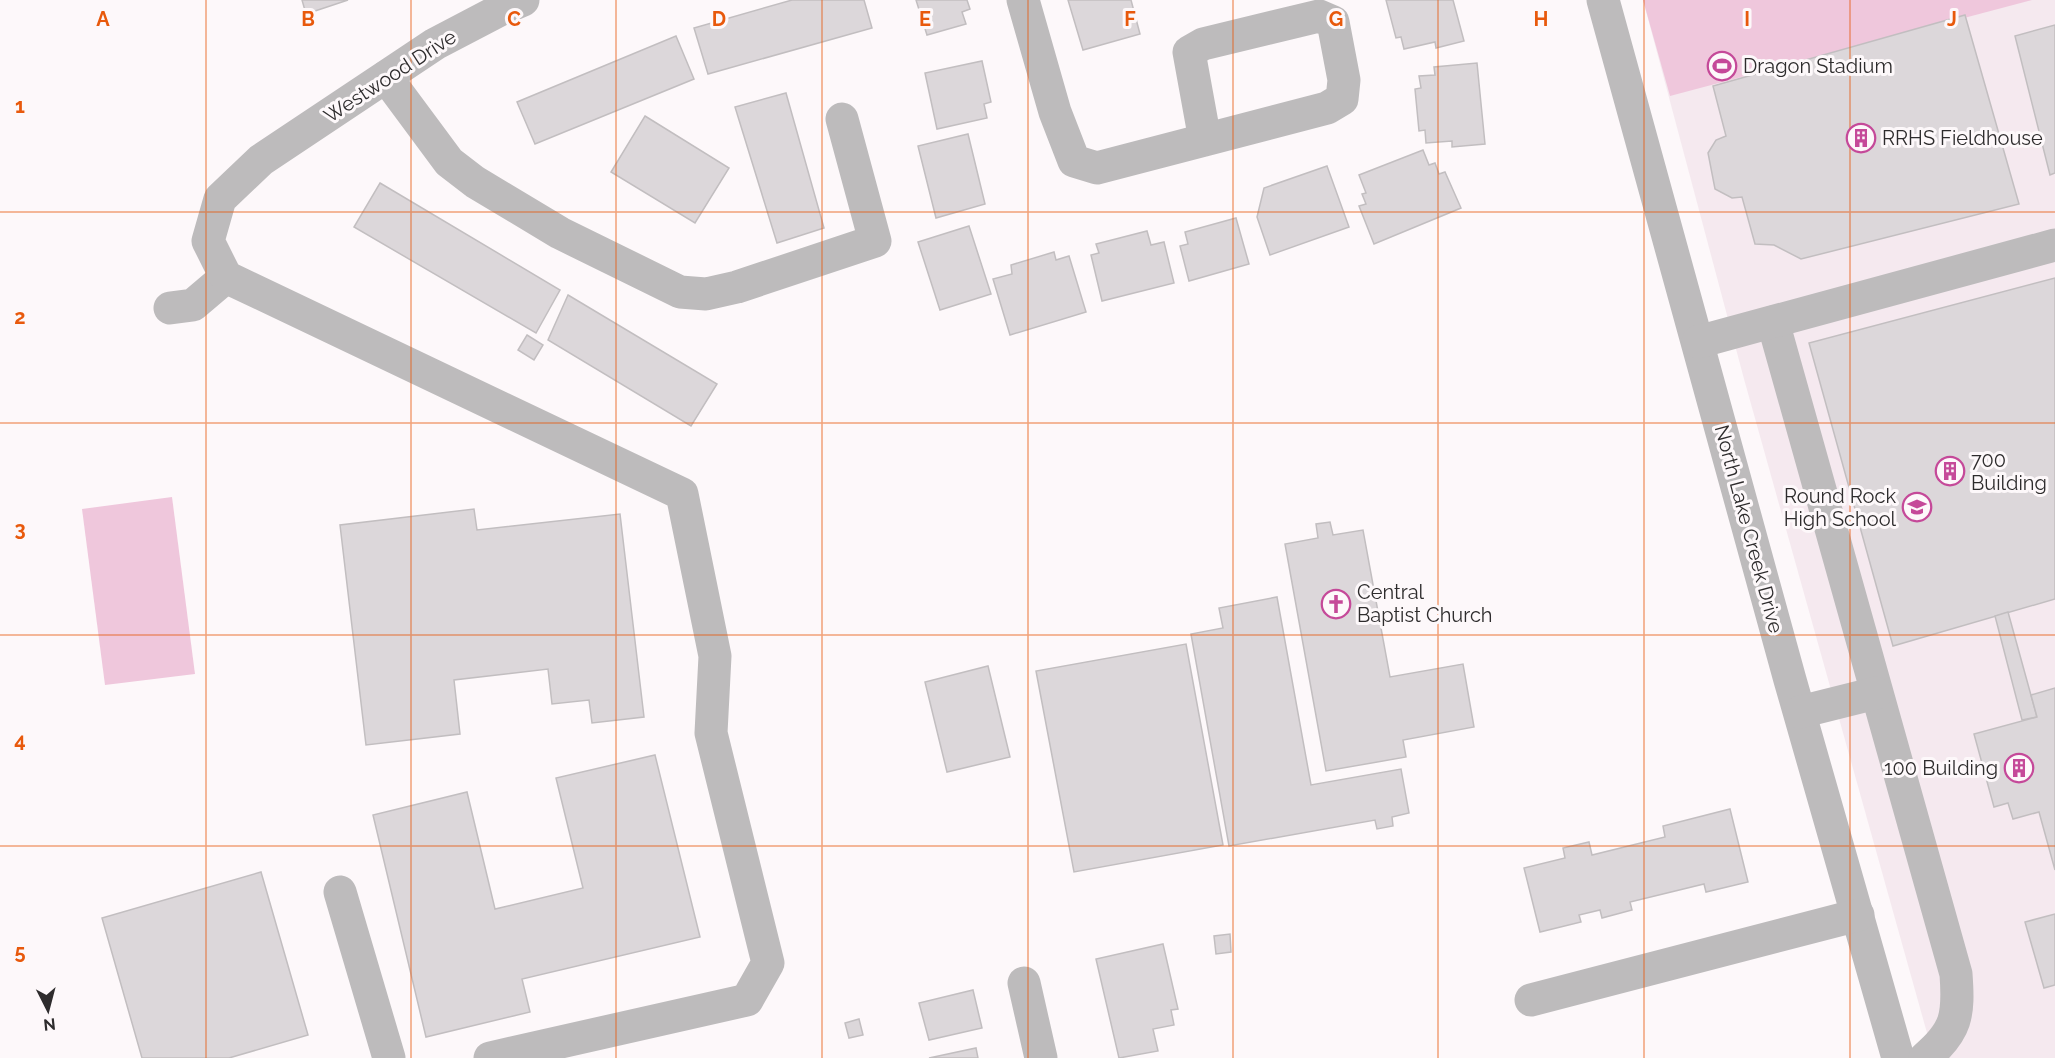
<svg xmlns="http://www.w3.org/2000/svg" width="2055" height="1058" font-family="Raleway,sans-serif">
  <rect width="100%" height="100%" fill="#fdf8fa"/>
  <path fill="#f5e9ef" d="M1643 0H2055V1058H1934L1744 379Z"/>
  <g fill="#efc7dc">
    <path d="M1643 0H2032L1670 96Z"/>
    <path d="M172 497 195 674 105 685 82 509Z"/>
  </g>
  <g fill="#dcd7da" stroke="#c2bec0" stroke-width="1.5">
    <path d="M302 0H348L306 14Z"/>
    <path d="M792 0H864L872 28 708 74 694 28Z"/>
    <path d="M916 0H967L970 9 962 12 966 24 927 35Z"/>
    <path d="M1068 0H1131L1140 34 1083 50Z"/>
    <path d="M1386 0H1453L1464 41 1436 48 1435 42 1404 49 1401 37 1396 38Z"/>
    <path d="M1965 15 2019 204 1801 259 1774 245 1755 244 1742 197 1732 198 1715 189 1708 153 1716 140 1726 136 1713 86Z"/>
    <path d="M2055 25V173L2050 175 2015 36Z"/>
    <path d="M676 36 694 79 535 144 517 102Z"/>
    <path d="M982 61 991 102 984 104 987 118 937 129 925 73Z"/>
    <path d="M1477 63 1485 144 1452 147V141L1426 143 1425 130 1419 131 1415 89 1421 88 1419 76 1435 75 1434 67Z"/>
    <path d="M786 93 824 228 777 243 735 107Z"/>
    <path d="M645 116 729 168 695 223 611 172Z"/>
    <path d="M968 134 985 204 936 218 918 146Z"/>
    <path d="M1423 150 1429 165 1435 163 1439 174 1445 172 1461 208 1374 244 1359 206 1366 204 1362 194 1366 193 1359 175Z"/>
    <path d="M1327 166 1349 227 1270 255 1257 217 1264 188Z"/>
    <path d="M380 183 560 290 536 333 354 227Z"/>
    <path d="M1236 218 1249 264 1189 281 1180 246 1188 244 1185 232Z"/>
    <path d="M969 226 991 294 940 310 918 242Z"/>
    <path d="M1147 231 1151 245 1164 242 1174 283 1102 301 1091 255 1099 253 1096 244Z"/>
    <path d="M1054 252 1056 260 1069 256 1086 312 1010 335 993 279 1012 274 1011 265Z"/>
    <path d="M2055 278V599L1893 646 1809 343Z"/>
    <path d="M568 295 717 384 691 426 548 340Z"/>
    <path d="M527 335 543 345 534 360 518 350Z"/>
    <path d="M474 509 477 530 620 514 644 717 592 723 589 700 552 704 548 669 454 680 460 734 366 745 340 525Z"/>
    <path d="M1330 522 1333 535 1363 530 1390 677 1463 664 1474 727 1403 740 1406 757 1326 771 1285 544 1318 538 1316 524Z"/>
    <path d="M1277 597 1311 785 1401 769 1409 813 1392 817 1393 826 1377 829 1375 820 1229 846 1191 634 1223 628 1219 608Z"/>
    <path d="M2008 612 2037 717 2022 720 1995 616Z"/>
    <path d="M1186 644 1223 845 1074 872 1036 671Z"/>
    <path d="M988 666 1010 757 947 772 925 682Z"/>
    <path d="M2055 688V870L2039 812 2013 819 2008 803 1994 807 1974 734 2037 717 2031 695Z"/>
    <path d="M655 755 700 937 522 979 530 1012 426 1037 373 815 467 792 495 909 583 888 556 778Z"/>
    <path d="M1730 809 1748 882 1706 892 1704 884 1630 902 1632 910 1602 918 1600 910 1579 915 1581 922 1540 932 1524 868 1565 858 1563 848 1589 842 1592 855 1665 837 1663 826Z"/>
    <path d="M261 872 308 1035 229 1058H142L102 918Z"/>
    <path d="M2055 914V985L2044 988 2025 922Z"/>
    <path d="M1230 934 1231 952 1216 954 1214 936Z"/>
    <path d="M1163 944 1178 1009 1171 1010 1174 1025 1153 1029 1158 1051 1119 1058 1096 959Z"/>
    <path d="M973 990 982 1028 929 1040 919 1003Z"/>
    <path d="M859 1019 863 1035 849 1038 845 1023Z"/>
    <path d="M976 1048 978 1058H929Z"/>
  </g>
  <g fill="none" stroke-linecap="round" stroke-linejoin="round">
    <g stroke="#bdbbbc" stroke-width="33">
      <path d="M1023 0 1055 112 1074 161 1097 168 1327 108 1342 99 1344 80 1333 22 1319 16 1203 44 1189 52 1205 140"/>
      <path d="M1603 0 1790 680 1898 1058"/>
      <path d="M386 77 449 162 475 182 560 233 680 292 706 294 737 287 875 241 842 119"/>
      <path d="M170 308 193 305 226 277"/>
      <path d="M1773 322 1956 974C1959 1015 1957 1031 1925 1058"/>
      <path d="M1698 342 2055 245"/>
      <path d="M1800 712 1876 693"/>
      <path d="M340 892 389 1058"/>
      <path d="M1024 983 1041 1058"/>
      <path d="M1531 1000 1858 915"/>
      <path d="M490 1058 747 1000 768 963 711 733 715 656 682 494 226 277 208 241 220 199 261 160 435 44 502 9 523 0"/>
    </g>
  </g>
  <path fill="none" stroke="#e8590c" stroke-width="1.5" stroke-opacity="0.55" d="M206 0V1058M411 0V1058M616 0V1058M822 0V1058M1028 0V1058M1233 0V1058M1438 0V1058M1644 0V1058M1850 0V1058M0 212H2055M0 423H2055M0 635H2055M0 846H2055"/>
  <defs>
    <g id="stadium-ring" transform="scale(1.5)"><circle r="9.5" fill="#fdf8fa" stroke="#c54999" stroke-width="1.5"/><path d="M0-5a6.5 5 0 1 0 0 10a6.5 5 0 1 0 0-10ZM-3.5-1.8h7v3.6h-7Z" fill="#c54999"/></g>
    <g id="building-ring" transform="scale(1.5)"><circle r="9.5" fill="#fdf8fa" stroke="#c54999" stroke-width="1.5"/><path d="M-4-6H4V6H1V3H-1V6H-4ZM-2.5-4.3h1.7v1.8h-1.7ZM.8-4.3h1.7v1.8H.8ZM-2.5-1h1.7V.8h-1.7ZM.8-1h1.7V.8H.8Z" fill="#c54999"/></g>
    <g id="school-ring" transform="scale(1.5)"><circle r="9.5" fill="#fdf8fa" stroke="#c54999" stroke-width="1.5"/><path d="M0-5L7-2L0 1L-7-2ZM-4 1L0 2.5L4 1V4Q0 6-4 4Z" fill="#c54999"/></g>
    <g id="church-ring" transform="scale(1.5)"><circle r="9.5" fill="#fdf8fa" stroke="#c54999" stroke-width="1.5"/><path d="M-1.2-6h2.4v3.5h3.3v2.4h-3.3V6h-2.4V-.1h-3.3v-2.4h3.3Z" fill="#c54999"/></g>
  </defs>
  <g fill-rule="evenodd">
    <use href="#stadium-ring" x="1722" y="66"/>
    <use href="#building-ring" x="1861" y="138"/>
    <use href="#building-ring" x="1950" y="471"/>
    <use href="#school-ring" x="1917" y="507"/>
    <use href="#church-ring" x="1336" y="604"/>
    <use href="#building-ring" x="2019" y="768"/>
  </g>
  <g text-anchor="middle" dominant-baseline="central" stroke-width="6" stroke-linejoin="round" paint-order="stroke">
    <g font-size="20" fill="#2e2c2d" stroke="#fdf8fa" text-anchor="start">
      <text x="1743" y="66">Dragon Stadium</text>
      <text x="1882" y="138">RRHS Fieldhouse</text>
      <text x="1971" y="460">700<tspan x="1971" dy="23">Building</tspan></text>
      <text x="1896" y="496" text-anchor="end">Round Rock<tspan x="1896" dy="23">High School</tspan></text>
      <text x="1357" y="592">Central<tspan x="1357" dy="23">Baptist Church</tspan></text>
      <text x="1998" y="768" text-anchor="end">100 Building</text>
    </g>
    <g font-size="20" fill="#2e2c2d" stroke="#fdf8fa">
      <text transform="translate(390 76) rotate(-33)">Westwood Drive</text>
      <text transform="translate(1749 529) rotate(75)">North Lake Creek Drive</text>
    </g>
  </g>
  <g font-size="20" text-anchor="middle" font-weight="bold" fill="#e8590c" stroke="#fdf8fa" stroke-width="6" stroke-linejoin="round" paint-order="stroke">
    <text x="103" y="26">A</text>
    <text x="308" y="26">B</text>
    <text x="514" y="26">C</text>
    <text x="719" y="26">D</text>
    <text x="925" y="26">E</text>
    <text x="1130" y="26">F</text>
    <text x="1336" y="26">G</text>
    <text x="1541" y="26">H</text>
    <text x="1747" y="26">I</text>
    <text x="1952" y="26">J</text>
    <text x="20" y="113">1</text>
    <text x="20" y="324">2</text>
    <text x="20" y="536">3</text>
    <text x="20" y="747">4</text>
    <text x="20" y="959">5</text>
  </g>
  <g transform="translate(48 1010) rotate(174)" stroke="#fdf8fa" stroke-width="4.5" paint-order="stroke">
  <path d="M0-4.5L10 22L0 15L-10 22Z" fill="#2e2c2d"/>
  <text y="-9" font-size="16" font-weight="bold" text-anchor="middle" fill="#2e2c2d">N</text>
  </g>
</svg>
